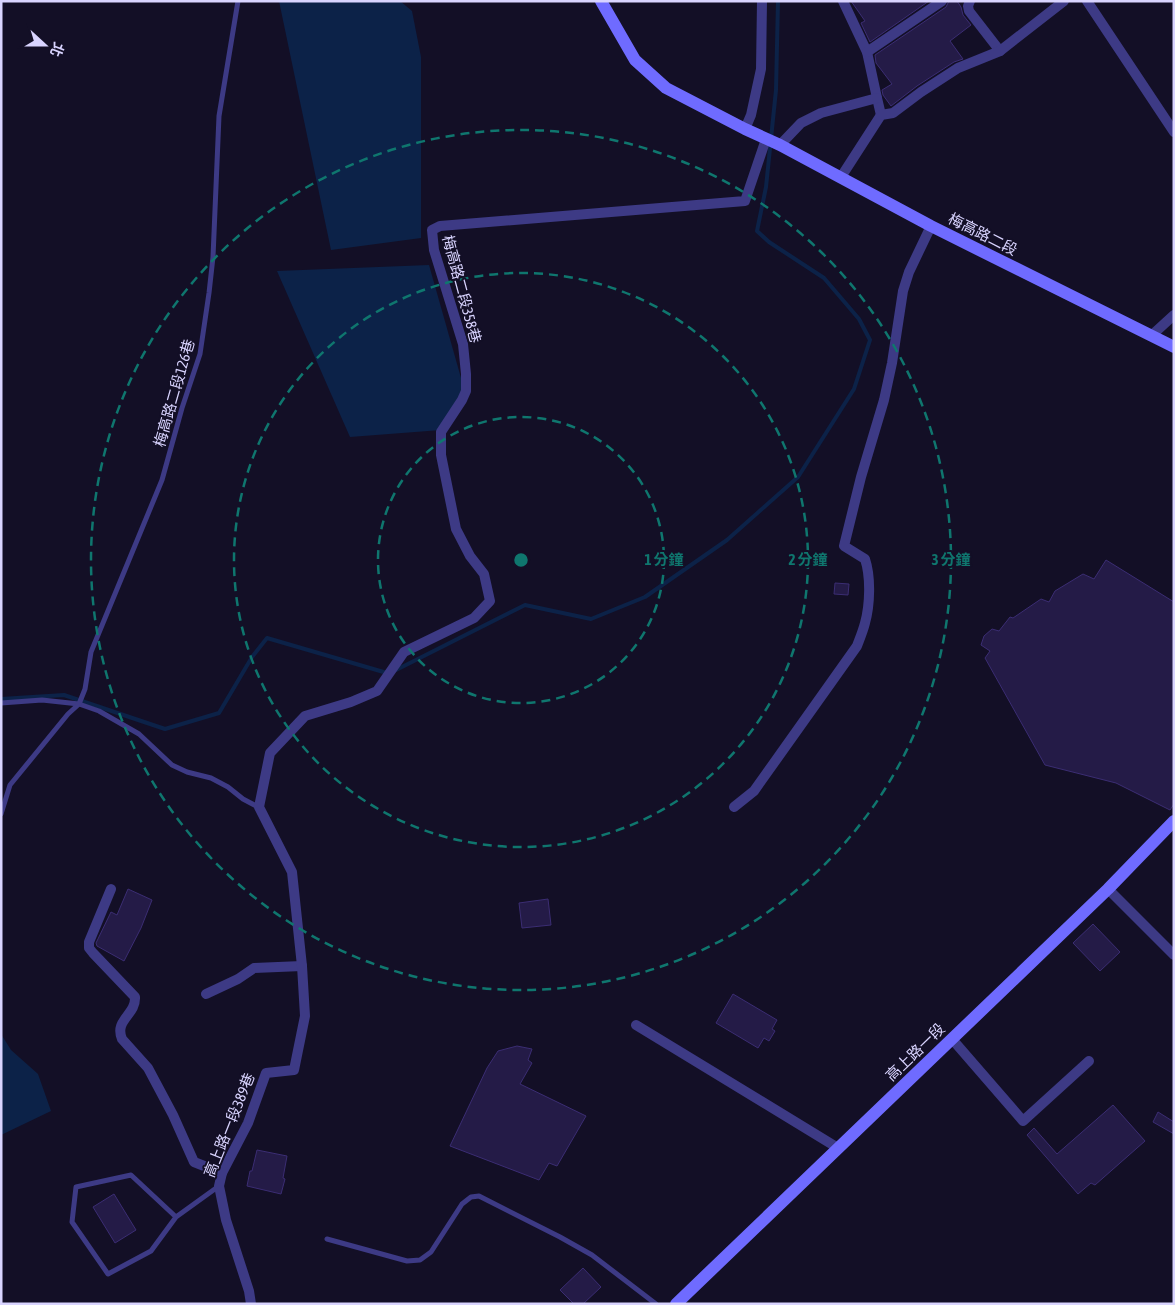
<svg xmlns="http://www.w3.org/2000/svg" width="1175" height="1305" font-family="'Asap Condensed','Noto Sans TC',sans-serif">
  <rect width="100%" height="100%" fill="#130f26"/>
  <g fill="#0c2248">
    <path d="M279 1H400L412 11 421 57V238L331 250Z"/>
    <path d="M429 265 465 392 441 430 350 437 277 271Z"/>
    <path d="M1 1034 11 1050 38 1074 51 1111 1 1135Z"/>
  </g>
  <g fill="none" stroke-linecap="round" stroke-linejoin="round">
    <g stroke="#0c2248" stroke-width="4">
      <path d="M396 670 525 605 591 619 645 597 727 540 798 477 854 389 870 340 859 319 824 278 769 242 757 231 766 187 776 90 778 1"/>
      <path d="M1 699 64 695 165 729 219 713 252 657 267 638 387 673"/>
    </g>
  </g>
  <g fill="#241b47" stroke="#3b2d73">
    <path d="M851 1H929L870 42 861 23 865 21Z"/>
    <path d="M949 1H957L961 7 963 15 971 25 950 41 963 59 954 62 917 86 891 106 883 95 882 90 892 84 876 63 875 55 946 7Z"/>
    <path d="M1106 560 1174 602V804L1170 810 1116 783 1045 765 985 658 990 651 981 645 984 636 992 629 999 631 1010 617 1013 618 1041 599 1049 602 1055 591 1083 574 1094 579Z"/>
    <path d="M835 583 849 584 848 595 834 594Z"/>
    <path d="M128 889 152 900 141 928 124 961 97 946 96 943 111 912 117 915Z"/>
    <path d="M548 899 551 925 522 928 519 903Z"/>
    <path d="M1093 924 1120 952 1100 971 1073 943Z"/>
    <path d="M733 994 777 1020 772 1029 775 1031 769 1041 764 1038 758 1048 716 1023Z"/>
    <path d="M517 1046 532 1049 528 1060 532 1063 520 1084 586 1116 557 1166 549 1163 539 1180 450 1146 487 1068 498 1051Z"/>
    <path d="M1113 1105 1145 1141 1095 1185 1091 1183 1078 1194 1027 1135 1034 1128 1057 1154Z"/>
    <path d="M1158 1112 1174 1122V1134L1153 1122Z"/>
    <path d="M257 1150 287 1156 283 1178 285 1179 281 1194 247 1186 250 1171H252Z"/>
    <path d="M114 1194 136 1230 115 1243 93 1207Z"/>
    <path d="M583 1268 601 1287 583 1304H574L560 1290Z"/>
  </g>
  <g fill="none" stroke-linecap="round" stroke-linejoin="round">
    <g stroke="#3d3a85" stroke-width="5">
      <path d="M1 703 42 700 79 704 99 711 139 734 172 765 187 772 211 778 228 787 243 799 258 807"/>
      <path d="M1 814 10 785 68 714 79 704 85 689 91 652 162 480 182 408 200 354 209 293 213 257 219 116 238 1"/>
      <path d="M176 1217 131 1175 76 1187 72 1222 108 1274 151 1251 176 1217 219 1186"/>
      <path d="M327 1239 407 1261 420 1260 431 1252 462 1204 471 1197 479 1196 560 1237 592 1255 656 1304"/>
    </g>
    <g stroke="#3d3a85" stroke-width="10">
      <path d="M843 1 867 52 877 98 881 115"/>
      <path d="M970 1 968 6 969 11 1000 51"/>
      <path d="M1087 1 1174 132"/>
      <path d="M867 52 942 1"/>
      <path d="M745 129 751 115 761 69 762 1"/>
      <path d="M780 145 801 123 821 113 877 98"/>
      <path d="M841 177 881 115 893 113 921 92 958 68 1000 51 1064 1"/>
      <path d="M1151 336 1174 315"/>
      <path d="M734 807 754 791 857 646C860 638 863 631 865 623 870 605 871 577 865 559L844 546 861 477 884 400 892 363 903 291 909 272 931 226"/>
      <path d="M111 889 89 942V948L93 953 135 997C136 1015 114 1020 122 1039L148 1068 173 1115 194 1162 222 1173"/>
      <path d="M1108 889 1174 955"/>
      <path d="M206 994 238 979 254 968 302 966"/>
      <path d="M636 1025 838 1148"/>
      <path d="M952 1039 1023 1121 1089 1061"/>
      <path d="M251 1304 249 1291 226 1220 219 1186 222 1173 248 1123 266 1073 294 1070 305 1016 302 966 292 872 259 807 270 753 305 716 351 702 377 691 404 652 474 618 490 601 484 574 470 556 456 529 441 455V432L462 400 466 391V374L463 344 434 250 432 230 440 226 745 201 766 139"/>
    </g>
    <g stroke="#6f6bff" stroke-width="12">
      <path d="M601 1 635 60 666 88 745 129 780 145 931 226 1174 347"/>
      <path d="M676 1304 1108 889 1174 821"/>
    </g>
  </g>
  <g fill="none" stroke="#0f766e" stroke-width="2.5" stroke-dasharray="9 6">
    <circle cx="521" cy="560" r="143"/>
    <circle cx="521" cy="560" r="287"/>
    <circle cx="521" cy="560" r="430"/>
  </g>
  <g text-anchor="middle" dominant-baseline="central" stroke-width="4" stroke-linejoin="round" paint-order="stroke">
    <g font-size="15" fill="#d9d4ff" stroke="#130f26">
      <text transform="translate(983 234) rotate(27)">梅高路二段</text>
      <text transform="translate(462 289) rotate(75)">梅高路二段358巷</text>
      <text transform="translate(174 393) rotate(-74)">梅高路二段126巷</text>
      <text transform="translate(915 1052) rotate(-44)">高上路一段</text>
      <text transform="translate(229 1125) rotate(-68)">高上路一段389巷</text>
    </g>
  </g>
  <circle cx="521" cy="560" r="8" fill="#0f766e" stroke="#130f26" stroke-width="2.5"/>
  <g font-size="15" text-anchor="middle" font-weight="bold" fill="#0f766e" stroke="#130f26" stroke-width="4" stroke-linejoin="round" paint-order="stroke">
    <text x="664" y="565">1 分鐘</text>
    <text x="808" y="565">2 分鐘</text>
    <text x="951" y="565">3 分鐘</text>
  </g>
  <rect width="1175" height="1305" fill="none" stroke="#d9d4ff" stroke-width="5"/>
  <g transform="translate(45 45) rotate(111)" stroke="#130f26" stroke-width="4" paint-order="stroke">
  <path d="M0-4L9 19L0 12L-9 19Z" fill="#d9d4ff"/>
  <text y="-8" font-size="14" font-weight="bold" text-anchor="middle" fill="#d9d4ff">北</text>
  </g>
</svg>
